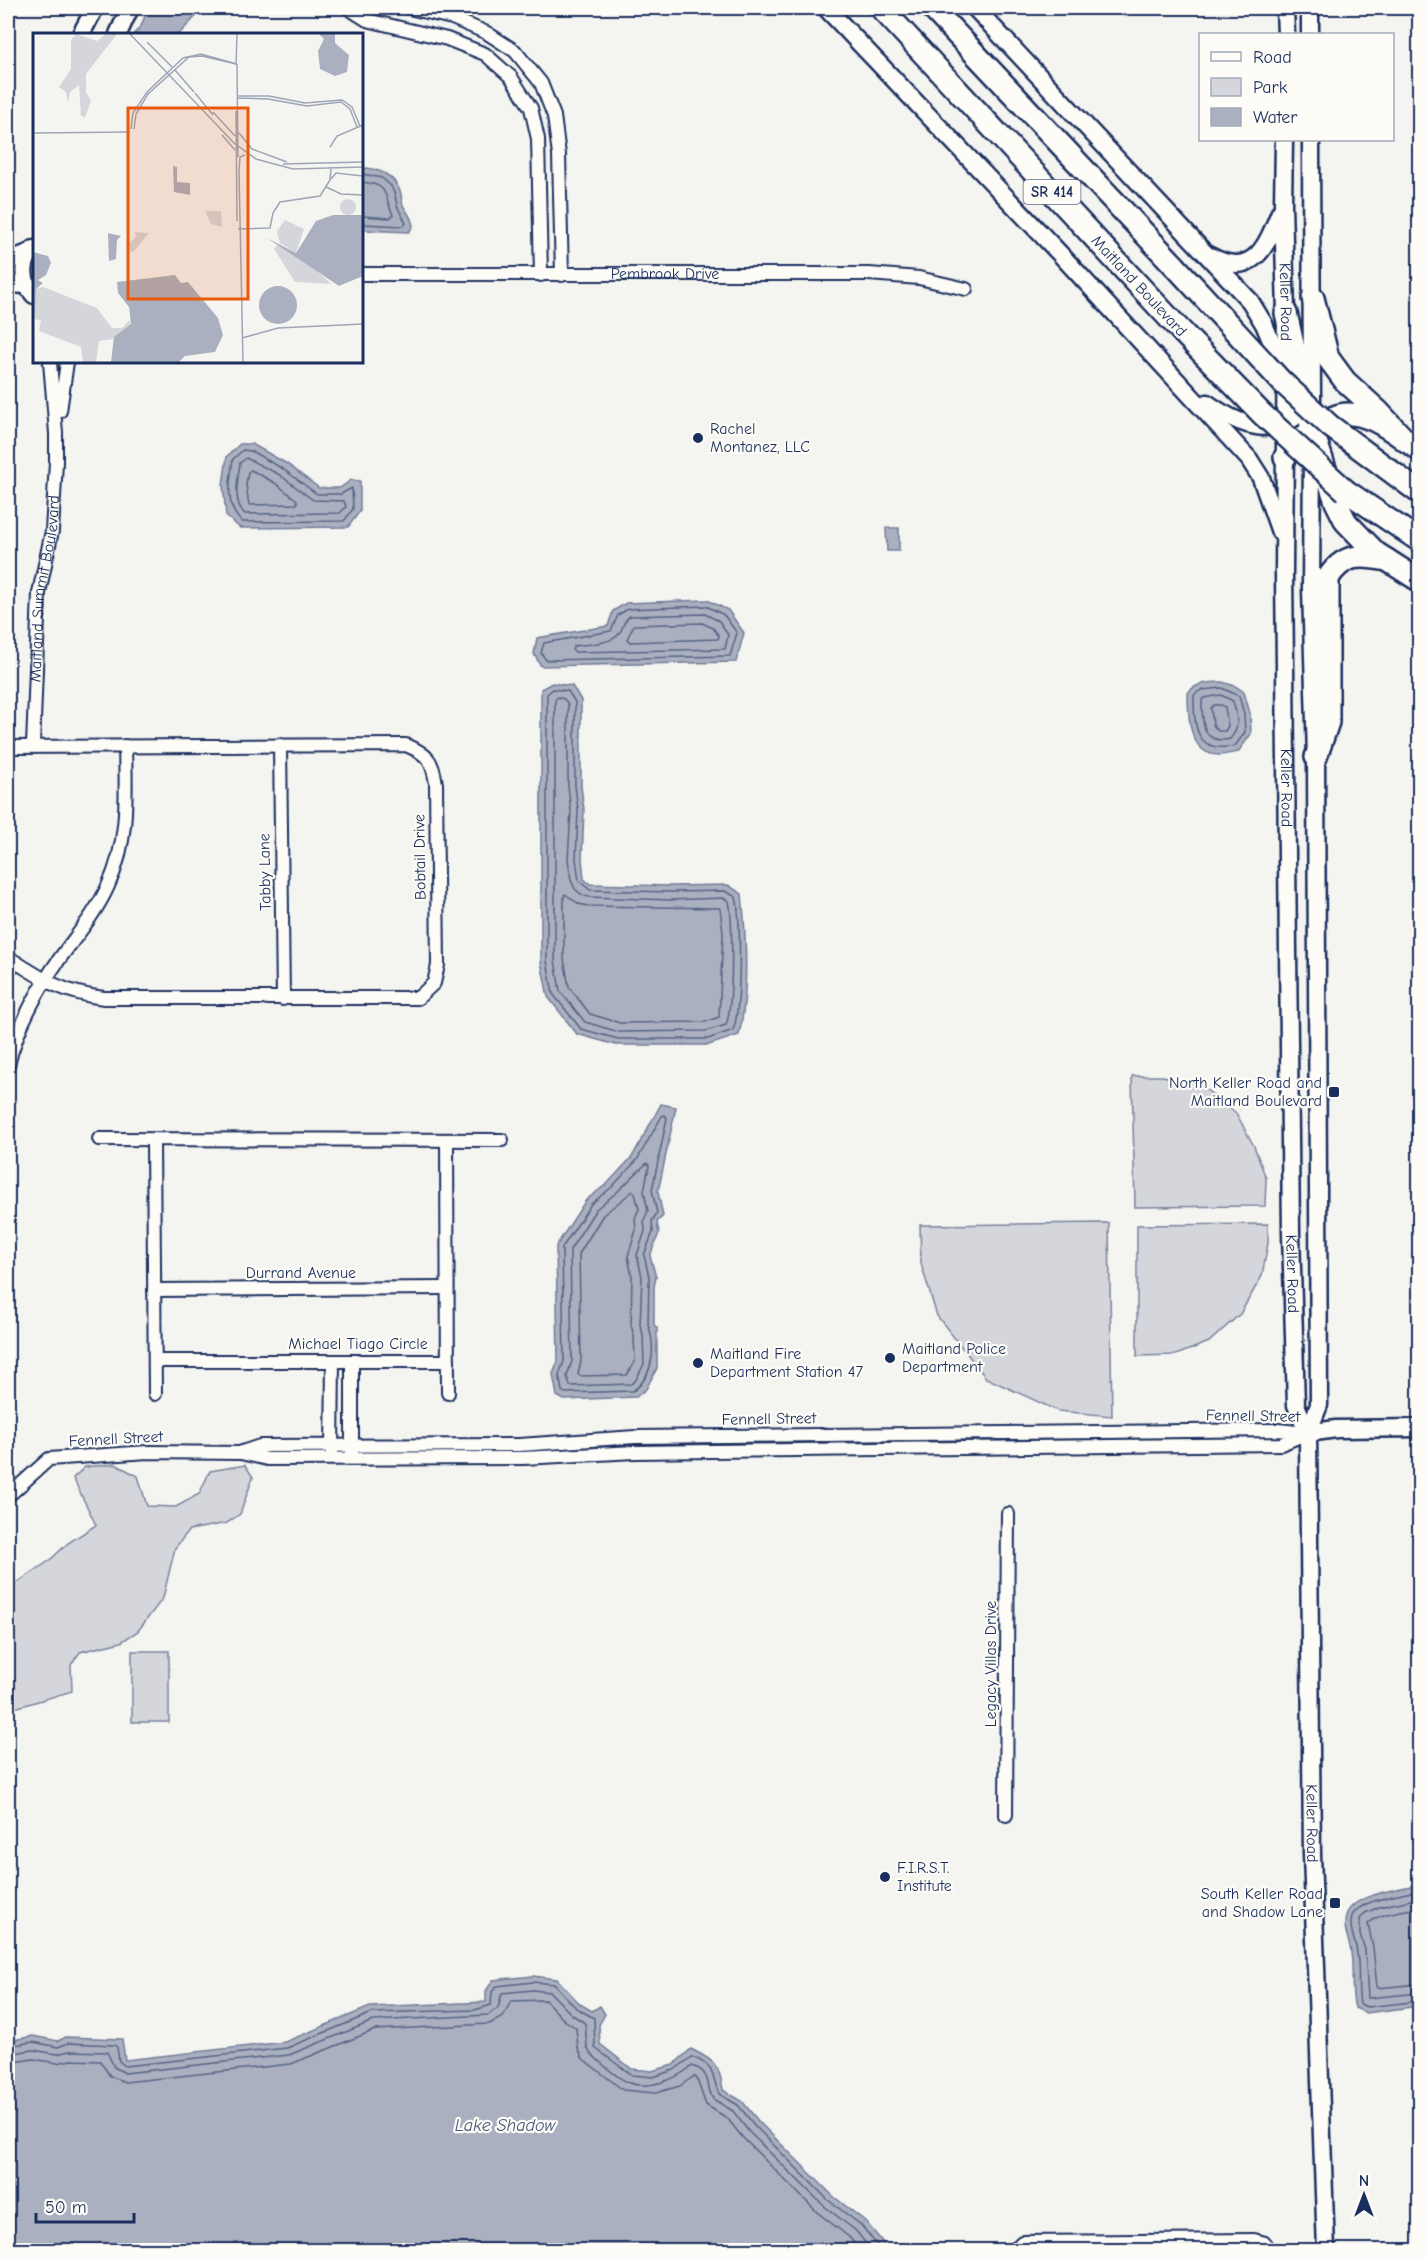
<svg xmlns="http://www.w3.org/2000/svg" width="1427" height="2258" font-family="'Comic Neue',sans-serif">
  <rect width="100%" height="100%" fill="#f4f4f1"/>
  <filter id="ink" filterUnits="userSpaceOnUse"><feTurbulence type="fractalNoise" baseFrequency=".0167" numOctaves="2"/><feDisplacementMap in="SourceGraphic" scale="12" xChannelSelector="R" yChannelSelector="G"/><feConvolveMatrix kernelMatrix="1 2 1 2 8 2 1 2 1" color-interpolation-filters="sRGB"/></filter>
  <g filter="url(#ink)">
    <g fill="#d4d6db" stroke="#78829c" stroke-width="1.5">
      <path d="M1132 1076H1163L1200 1085 1236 1113 1254 1146 1266 1178 1265 1206 1135 1207Z"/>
      <path d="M1109 1223 1112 1416 1058 1411 986 1378 937 1316 921 1264 920 1225Z"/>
      <path d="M1268 1224V1243L1262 1276 1240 1314 1209 1342 1176 1355 1137 1356V1225Z"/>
      <path d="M115 1464 138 1476 147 1506 176 1507 199 1494 210 1471 245 1465 253 1477 240 1514 227 1523 189 1530 175 1548 163 1598 138 1631 121 1642 80 1652 71 1665 72 1691 18 1707 8 1709V1589L49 1561 68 1543 96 1525 73 1478 85 1467Z"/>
      <rect x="132" y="1651" width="37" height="71"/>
    </g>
    <g fill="#aab0bf" stroke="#717c98" stroke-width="1.5">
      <path d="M148 8H204L179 34H134L141 26Z"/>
      <path d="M362 168C378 168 394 175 400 191 402 195 401 201 403 205 407 213 412 217 413 226L409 232 362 230Z"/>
      <path d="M240 444H252L287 464 319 488H340L351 480 360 481V511L348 527 240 528 226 516 223 485 227 456Z"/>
      <path d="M886 528H899V551H887Z"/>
      <path d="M707 600 728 610 744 633 736 662 541 666 534 654 537 638 608 626 613 611 626 603Z"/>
      <path d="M1222 682 1235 686 1244 692 1250 713 1251 734 1238 752C1232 753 1225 755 1219 755 1188 755 1188 714 1188 693 1195 682 1211 683 1222 682Z"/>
      <path d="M552 683 572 686 581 700V786L584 810 582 859 584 879 590 884 670 886 728 885 742 894C746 936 749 994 739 1035L709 1045H616L577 1034 548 997 541 962V689Z"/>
      <path d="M661 1104 676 1107 658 1192 663 1216 657 1222 659 1233 650 1256 656 1277 654 1287V1325L657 1328V1368L646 1389 636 1397 564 1400 557 1396 553 1374 558 1361 556 1246 586 1200 608 1183 632 1157Z"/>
      <path d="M1419 1884V2006L1366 2013 1355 2008C1350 1991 1354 1971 1351 1953 1350 1941 1342 1928 1346 1916 1352 1893 1400 1890 1419 1884Z"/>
      <path d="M533 1976 557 1979 580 2004 592 2011 600 2006 605 2014 599 2025 600 2044 632 2069 652 2071 673 2065 691 2049C713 2060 720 2064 723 2090L742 2101 759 2122 833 2196 865 2221 889 2250H8V2041L33 2036 58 2041 66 2037 122 2039 125 2060 285 2042 370 2007 486 2002V1991L493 1980Z"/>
    </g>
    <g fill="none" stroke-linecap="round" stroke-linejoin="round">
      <g stroke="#546385" stroke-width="1.5">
        <path d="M362 174 382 178 391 186 395 195 397 206 406 223 403 226 362 224"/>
        <path d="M362 182C390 185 383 194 393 215L390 218 362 216"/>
        <path d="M243 450 251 451 283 469 317 494H341L352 488 353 509 344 521 242 522C224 506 230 481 233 459Z"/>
        <path d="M246 458 280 475 313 500 344 501 346 507 340 513 245 514C232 503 238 478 240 463Z"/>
        <path d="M251 470 275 483 297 500V504L249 505 246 485 248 472Z"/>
        <path d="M706 606 724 615 737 633 730 656 546 660 541 653 544 643 611 631 618 615 628 609Z"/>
        <path d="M705 614 719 621 728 635 725 649 575 652 572 650 574 646C586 644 608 644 617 636 624 630 622 621 630 616Z"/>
        <path d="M702 623 713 628 719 636 718 639 630 642 627 639 634 625Z"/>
        <path d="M1222 688 1239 696 1244 714 1245 732 1235 746C1195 754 1194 727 1194 695L1201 690Z"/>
        <path d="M553 689 568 691 575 702V786L578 810 576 859 579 881 590 890 670 892 725 891 736 897C741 918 741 1013 733 1030L708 1039H618L581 1029 553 994 547 961V694Z"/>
        <path d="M1221 695 1233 701C1237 716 1241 727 1230 739 1202 745 1202 723 1202 700L1204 698Z"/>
        <path d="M558 697 564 699 568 704V786L571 811 568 859 571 880 575 889 582 895 589 897 670 900 723 898 729 901C733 920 733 1008 726 1025L706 1031 619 1032 585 1022 560 991 555 960V700Z"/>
        <path d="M1214 705H1221L1225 707 1228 726 1225 731H1218L1213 725 1211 708Z"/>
        <path d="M565 894 579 904 588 906 720 908 723 933 719 1017 705 1022 620 1023 590 1014 569 987 564 959V897Z"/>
        <path d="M665 1115 667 1118 652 1190 657 1213 652 1221 653 1232 644 1255 649 1277 648 1324C656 1347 654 1376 633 1391L565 1393 562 1391 559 1375 564 1361 562 1248 591 1204 612 1187 637 1160 662 1116Z"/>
        <path d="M647 1163 649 1166 644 1191 648 1211 644 1220 645 1231 637 1255 642 1277 640 1325 643 1334 644 1364 636 1380 631 1384 570 1386 567 1376 572 1361 570 1250 596 1209 616 1193Z"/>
        <path d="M633 1191 635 1193 639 1209 635 1218 636 1230 628 1256 632 1277 631 1325 634 1336 635 1362 627 1375 580 1376 578 1374 581 1361 579 1254 603 1215Z"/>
        <path d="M1420 1890C1402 1895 1360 1899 1352 1916 1348 1928 1356 1942 1357 1953 1360 1970 1357 1987 1360 2004L1367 2007 1420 2001"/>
        <path d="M1420 1898 1379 1907 1365 1913 1360 1919V1934L1365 1950 1368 1998 1420 1993"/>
        <path d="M1420 1907C1407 1911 1375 1913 1368 1924L1373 1947 1377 1988 1420 1984"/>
        <path d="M8 2046 33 2042 58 2047 68 2043 114 2045 117 2047 119 2061 125 2066 287 2048 372 2013 475 2010 491 2005 492 1992 497 1986 533 1982 554 1984 576 2008 594 2018 595 2048 632 2075 653 2077 674 2070 692 2057C718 2067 710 2073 719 2094L738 2105 755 2126 828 2200 861 2225 881 2250"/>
        <path d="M8 2054 33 2050 57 2054 69 2051 107 2052 114 2067 125 2073 289 2055 373 2021 488 2015 498 2008 502 1993 533 1990 550 1992 571 2014 585 2023 587 2047 590 2053C600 2062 614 2076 627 2082 649 2091 676 2079 692 2066 712 2072 705 2085 713 2099L733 2111 749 2132 823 2205 856 2231 871 2250"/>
        <path d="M8 2063 33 2059 57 2063 71 2060 100 2061 110 2076 125 2082 291 2064 375 2030 489 2024 503 2017 511 2001 545 2000 564 2020 576 2028 578 2048 583 2059 623 2090 655 2093 680 2086 693 2077H696L706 2105 727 2118 743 2138 817 2212 849 2237 860 2250"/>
      </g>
      <g stroke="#1b2f5e" stroke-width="16">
        <g id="street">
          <path d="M348 8 367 20 447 39 485 54 511 77 531 108 538 139 541 275"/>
          <path d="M409 8 452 18 487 33 515 51 541 83 554 116 559 155 562 275"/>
          <path id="s1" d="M362 274H869L919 278 966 289"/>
          <path d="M60 411 67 362"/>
          <path d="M280 745 283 999"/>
          <path id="s2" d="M33 746 39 593 52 531 56 462V433L50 362"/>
          <path d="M8 747 406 745C428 754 433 761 436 784L438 965 434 983 418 998H104C62 993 42 979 8 957"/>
          <path d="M8 1065C15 1036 29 1007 45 981 64 948 92 922 108 886 129 842 126 794 125 746"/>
          <path d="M99 1139 502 1140"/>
          <path d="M153 1140 155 1394"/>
          <path d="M447 1140 448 1393"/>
          <path d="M154 1290 447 1288"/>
          <path d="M155 1361H448"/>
          <path d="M352 1361V1453"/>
          <path d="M242 1452 260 1446 519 1445 635 1437 1278 1430 1306 1433"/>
          <path d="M332 1453 333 1361"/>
          <path d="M8 1496 49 1459 148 1452 241 1453 267 1459 523 1458 635 1452 1281 1444 1308 1433"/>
          <path d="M1006 1815 1008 1514"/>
          <path d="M1014 2250 1022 2242 1254 2240 1265 2243 1269 2250"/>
        </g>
      </g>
      <g stroke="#1b2f5e" stroke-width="21">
        <g id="secondary">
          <path d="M826 8 1062 256 1249 459 1261 478 1280 532"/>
          <path d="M975 8 1250 301 1264 324 1282 367"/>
          <path d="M1285 8 1286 34"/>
          <path d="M1310 8V34"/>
          <path d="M81 34 95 8"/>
          <path d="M118 34 130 8"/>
          <path id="s3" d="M1284 140 1283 205 1286 313 1284 573 1291 1234 1296 1405 1308 1433 1312 1854 1326 2250"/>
          <path d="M1311 140 1312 405"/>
          <path d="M34 249C20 263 22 282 34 295"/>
          <path d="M1210 256C1254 280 1267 245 1280 212"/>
          <path d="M8 261 31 252"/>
          <path d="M8 284 27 285"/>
          <path d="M1207 403C1231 420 1265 437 1292 419 1301 413 1306 408 1309 397"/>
          <path d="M1308 1433 1319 1405 1316 757 1311 589 1312 452"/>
          <path d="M1308 1433 1336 1429 1420 1428"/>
        </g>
      </g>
      <g stroke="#1b2f5e" stroke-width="26">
        <g id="highway">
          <path d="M881 8 1183 333"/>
          <path d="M932 8 1175 266"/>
          <path d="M1313 298 1328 358 1345 381 1378 411 1406 441"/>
          <path d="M1286 313 1312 429 1336 502 1346 522 1376 553 1420 581"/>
          <path d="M1285 457C1296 443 1307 432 1323 423 1328 420 1334 416 1340 415 1368 408 1398 436 1420 450"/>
          <path d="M1346 491 1420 541"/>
          <path d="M1316 757 1328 722V578C1344 553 1360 555 1387 560"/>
        </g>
      </g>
      <use href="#street" stroke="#fdfcf7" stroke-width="12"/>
      <use href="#secondary" stroke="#fdfcf7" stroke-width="16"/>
      <use href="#highway" stroke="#fdfcf7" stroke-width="21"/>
      <g stroke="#1b2f5e" stroke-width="26" stroke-linecap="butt">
        <g id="highway-bridge">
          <path d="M1175 266 1281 381 1330 426 1420 493"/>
          <path d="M1183 333 1262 414 1346 491"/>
        </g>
      </g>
      <use href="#highway-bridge" stroke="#fdfcf7" stroke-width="21"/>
    </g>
  </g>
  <g fill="#1b2f5e" stroke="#fdfcf7" stroke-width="2">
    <circle cx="698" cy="438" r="6"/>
    <rect x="1328" y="1086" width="12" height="12" rx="3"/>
    <circle cx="890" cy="1358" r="6"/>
    <circle cx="698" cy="1363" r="6"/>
    <circle cx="885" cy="1877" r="6"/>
    <rect x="1329" y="1897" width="12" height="12" rx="3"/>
  </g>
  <g text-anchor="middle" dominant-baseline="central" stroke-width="4.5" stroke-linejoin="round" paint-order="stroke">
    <rect fill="#fdfcf7" stroke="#5f6c8c" stroke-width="1.5" x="1023.5" y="180" width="57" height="24" rx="4.5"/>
    <g font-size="15" font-weight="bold" fill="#1b2f5e">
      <text x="1052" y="192">SR 414</text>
    </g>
    <g font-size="16" fill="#1b2f5e" stroke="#fdfcf7">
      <text stroke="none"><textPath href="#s1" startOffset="303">Pembrook Drive</textPath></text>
      <text transform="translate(1139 286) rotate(47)">Maitland Boulevard</text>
      <text stroke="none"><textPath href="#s3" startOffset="162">Keller Road</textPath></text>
      <text stroke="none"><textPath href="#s2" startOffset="158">Maitland Summit Boulevard</textPath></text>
      <text stroke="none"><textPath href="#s3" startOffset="648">Keller Road</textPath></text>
      <text transform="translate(420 857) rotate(-91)">Bobtail Drive</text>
      <text transform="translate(265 872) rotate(-91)">Tabby Lane</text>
      <text x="301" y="1273">Durrand Avenue</text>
      <text stroke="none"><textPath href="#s3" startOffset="1134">Keller Road</textPath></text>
      <text x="358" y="1344">Michael Tiago Circle</text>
      <text transform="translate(1253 1416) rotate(1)">Fennell Street</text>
      <text transform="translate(769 1419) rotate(-1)">Fennell Street</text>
      <text transform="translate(116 1439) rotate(-3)">Fennell Street</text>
      <text transform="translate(991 1664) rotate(-90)">Legacy Villas Drive</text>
      <text stroke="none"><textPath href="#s3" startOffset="1686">Keller Road</textPath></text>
    </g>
    <g font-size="16" fill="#1b2f5e" stroke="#fdfcf7" text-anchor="start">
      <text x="710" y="429">Rachel<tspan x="710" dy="18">Montanez, LLC</tspan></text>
      <text x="1322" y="1083" text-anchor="end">North Keller Road and<tspan x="1322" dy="18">Maitland Boulevard</tspan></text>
      <text x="902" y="1349">Maitland Police<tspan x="902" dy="18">Department</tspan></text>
      <text x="710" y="1354">Maitland Fire<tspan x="710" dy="18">Department Station 47</tspan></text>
      <text x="897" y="1868">F.I.R.S.T.<tspan x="897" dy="18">Institute</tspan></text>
      <text x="1323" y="1894" text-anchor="end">South Keller Road<tspan x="1323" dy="18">and Shadow Lane</tspan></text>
    </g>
    <g font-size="18" font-style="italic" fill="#46567b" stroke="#fdfcf7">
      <text x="505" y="2125">Lake Shadow</text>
    </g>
  </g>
  <g transform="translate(33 33)">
    <rect width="330" height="330" fill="#f4f4f1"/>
    <path d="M43 1 64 8 73 1H84L53 41V59L58 68 52 84 48 83 46 52 37 59 35 70 33 59 26 54 38 36V7ZM307 174a8 8 0 1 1 16 0a8 8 0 1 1-16 0ZM172 178H188L189 194 178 191ZM252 187 271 196 263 220 247 210 244 198ZM102 199 116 200 101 218 94 219 93 213 103 204ZM245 211 284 238 298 251 262 249 241 216ZM10 254 64 275 79 295H89L97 287V292L80 306 66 308 63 329H50L48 314 6 298 8 287 0 286V279L3 256Z" fill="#d4d6db"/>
    <path d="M286 1H302V10L316 22 314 39 302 43 287 36 285 18 291 6ZM140 133 144 134V149L157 150V162L141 159ZM300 182H330V243L306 253 234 205 263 220 283 188ZM75 200 88 203 84 207 83 226 76 228ZM0 219 15 223 18 230 13 242 5 247 10 250 3 256 2 280ZM142 242 148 250 155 249 185 285 190 302 182 319 152 323 146 329H78L81 304 98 291 96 274 85 260 84 249ZM226 272a19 19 0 1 1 38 0a19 19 0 1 1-38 0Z" fill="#aab0bf"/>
    <path fill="none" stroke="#9da5b6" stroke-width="1.5" d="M97 1 201 110 223 126 260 136 330 134M114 9 139 34M204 31 205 124M203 32 204 1M142 37 161 59M162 60 180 82M205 63H236L272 70 309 67 319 74 327 93M205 65 235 66 274 73 308 69 317 76 324 94M203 78 204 188M180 79 202 103M98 96 100 80 114 59 150 25 168 21 204 31M101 96 103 81 115 61 156 24 169 23 203 31M0 100 97 99M206 100 219 116 254 129M189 102 202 117M297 114 304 103 330 92M250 131 330 129M206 139 210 329M206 139 207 124 212 122M298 146 303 140 330 143M293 154 308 161 330 162M205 196 237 195 240 180 247 169 287 163 297 147 298 136M209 305 245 295 330 291"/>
    <path fill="#e8590c" fill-opacity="0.15" stroke="#e8590c" stroke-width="3" d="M95 75H215V266H95Z"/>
    <rect width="330" height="330" fill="none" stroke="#1b2f5e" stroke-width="3"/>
  </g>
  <rect width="1427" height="2258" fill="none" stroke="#fdfcf7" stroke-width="30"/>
  <rect x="15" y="15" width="1397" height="2228" fill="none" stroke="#1b2f5e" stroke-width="2" filter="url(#ink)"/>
  <rect x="1199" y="33" width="195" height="108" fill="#fdfcf7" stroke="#a3aaba" stroke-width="1.5"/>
  <rect x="1211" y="52" width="30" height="9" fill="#fdfcf7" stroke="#a3aaba" stroke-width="1.5"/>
  <text x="1253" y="63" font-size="18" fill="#1b2f5e">Road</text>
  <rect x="1211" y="78" width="30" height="18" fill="#d4d6db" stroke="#a3aaba" stroke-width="1.5"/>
  <text x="1253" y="93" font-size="18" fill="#1b2f5e">Park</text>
  <rect x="1211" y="108" width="30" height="18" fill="#aab0bf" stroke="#a3aaba" stroke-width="1.5"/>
  <text x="1253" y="123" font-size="18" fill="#1b2f5e">Water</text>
  <g transform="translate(1364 2195)" stroke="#fdfcf7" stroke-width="4.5" paint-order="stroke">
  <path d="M0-4.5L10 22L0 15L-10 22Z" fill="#1b2f5e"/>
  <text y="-9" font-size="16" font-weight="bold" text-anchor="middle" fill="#1b2f5e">N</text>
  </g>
  <path d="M36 2213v9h98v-9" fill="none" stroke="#1b2f5e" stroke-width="3"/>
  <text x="45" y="2213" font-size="18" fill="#1b2f5e" stroke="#fdfcf7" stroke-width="4.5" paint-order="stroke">50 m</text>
</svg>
